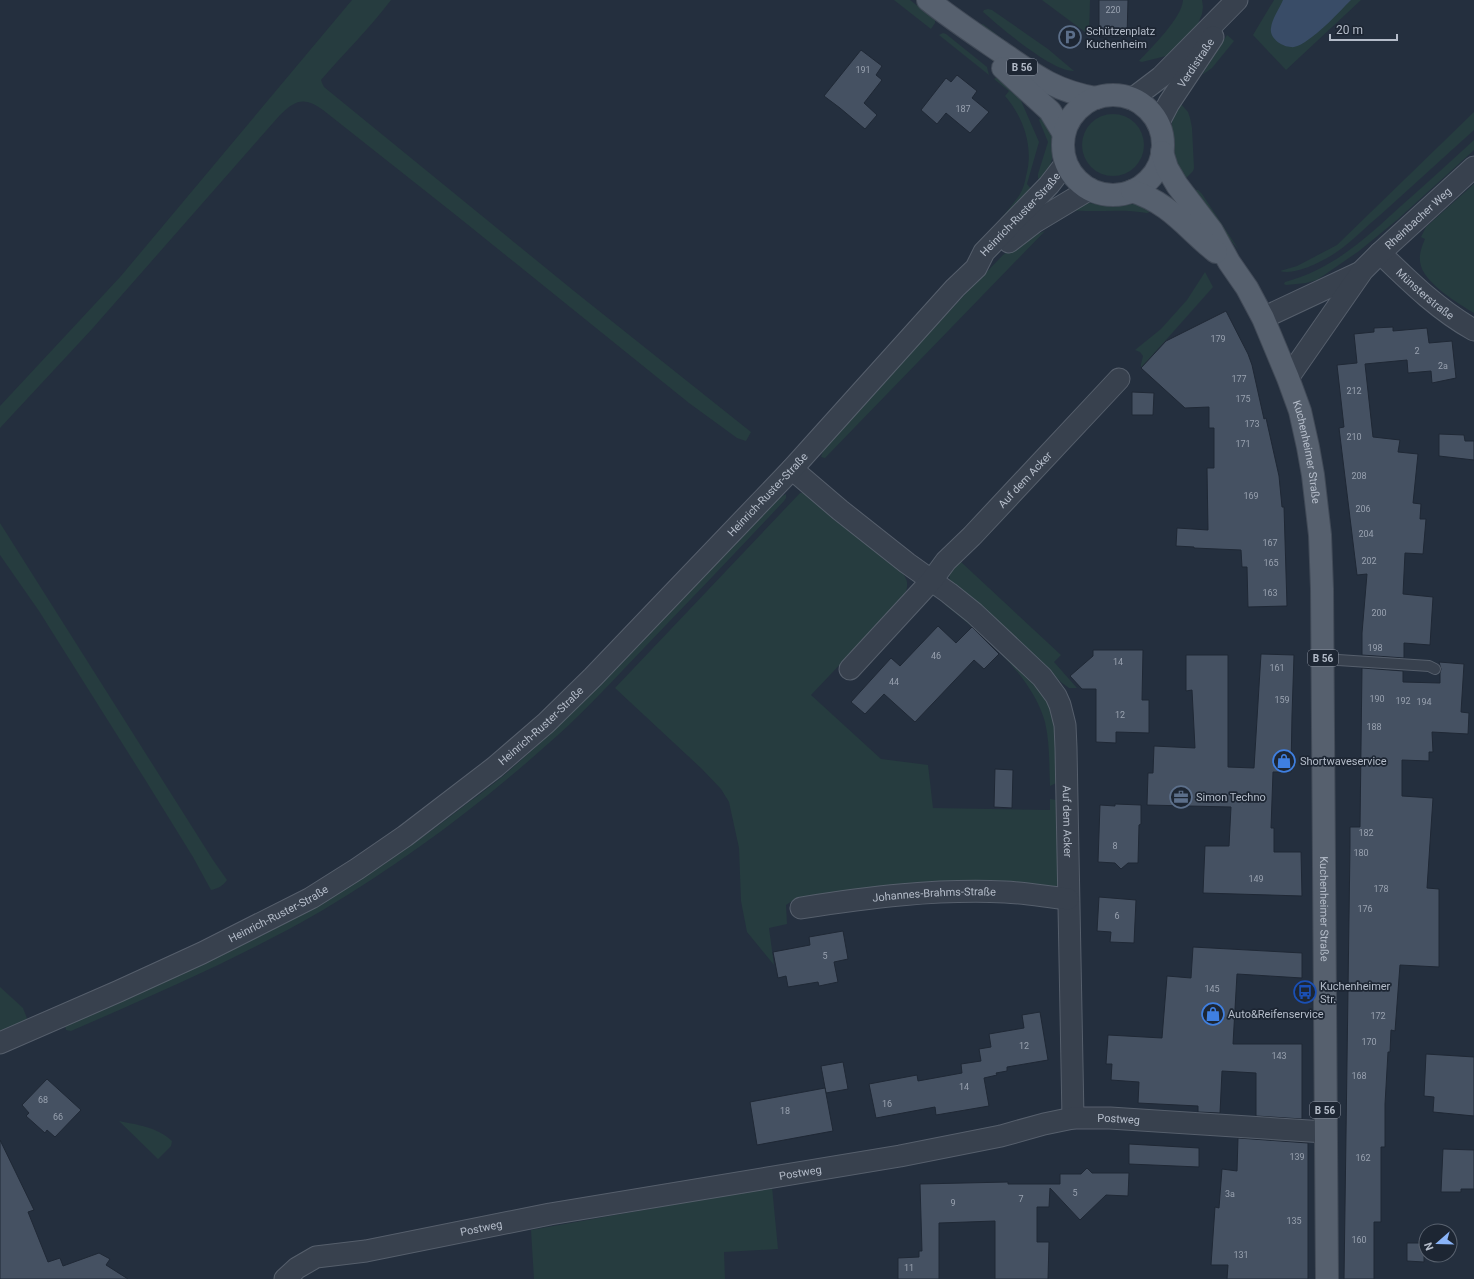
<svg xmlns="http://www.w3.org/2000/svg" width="1474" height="1279" font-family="Roboto,sans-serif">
  <rect width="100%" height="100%" fill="#242f3e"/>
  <g fill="#263c3f">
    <path d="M352 0H391C370 28 344 53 321 80L322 83 324 87 574 291 751 432 746 441 737 438 689 403 457 216 323 110C305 97 296 99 280 115L92 329 0 428V406L121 276Z"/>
    <path d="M894 0H910L935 20V23L931 29Z"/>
    <path d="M1042 0H1090L1089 35Z"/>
    <path d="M1183 0H1202L1203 7 1202 14 1197 26 1166 56 1142 62 1139 61C1151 48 1182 18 1183 0Z"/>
    <path d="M1274 0H1361L1286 70 1253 35Z"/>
    <path d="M988 9 992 10 1048 49 1074 71C1052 72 1000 27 983 12L984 10Z"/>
    <path d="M983 24 1041 68 977 25Z"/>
    <path d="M943 33 946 34 987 67 989 75 939 35Z"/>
    <path d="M1227 35 1234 41 1212 68 1202 75Z"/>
    <path d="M997 77 1019 96 1039 142 1027 184 1033 191 995 226C1003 215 1013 205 1020 194 1023 189 1025 182 1026 176 1034 148 1024 118 1005 96L1009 91 994 79Z"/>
    <path d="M1180 103 1188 112 1190 118 1192 128 1194 168 1193 171 1183 181 1172 156V147L1171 130 1173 116Z"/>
    <path d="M1474 112V130C1442 159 1411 187 1379 216 1362 230 1346 248 1327 258 1314 265 1294 275 1280 271L1297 266 1337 245Z"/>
    <path d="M1042 114C1046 120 1051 127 1052 134 1057 151 1051 168 1041 182L1038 178V174L1048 142 1039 120Z"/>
    <circle cx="1113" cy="145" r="31"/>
    <path d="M1474 140V150L1397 220 1359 251 1317 280 1306 283 1286 285 1284 284 1285 282C1333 269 1365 239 1401 206 1426 184 1450 162 1474 140Z"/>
    <path d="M1474 184V313C1459 304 1426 284 1421 266 1418 257 1421 248 1425 239L1421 237 1426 227Z"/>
    <path d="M1194 190H1198L1202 194 1239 250 1222 230Z"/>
    <path d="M1088 203 1110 205 1136 204 1153 209 1150 212 1147 213C1121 208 1096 213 1070 210L1081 204Z"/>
    <path d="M1035 230 1037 234 1045 231 825 458 821 457 823 451 868 399 969 290 1003 255Z"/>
    <path d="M1205 272 1213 287 1141 368V364L1143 356 1140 352 1135 350 1161 329 1187 300Z"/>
    <path d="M1100 412 961 562 1061 655 1054 662 1077 688H1069L1062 683 1045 666 950 583 949 572Z"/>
    <path d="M800 493H805L899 568C908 580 910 584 903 598L811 695 881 759 928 765 933 808 1050 810V799L1056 800 1058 803 1060 882 1056 887 800 898 792 901 786 905 787 924 769 928 774 965 747 932 741 901 739 848 729 802 721 789 702 769 615 688Z"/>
    <path d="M786 494V498L784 501C738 550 691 599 644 648 616 677 588 708 558 735 486 800 407 860 323 910 242 957 156 994 71 1031L66 1030 65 1025C149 988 233 953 313 908 360 882 404 851 447 819 468 802 491 787 511 769 606 687 687 590 775 500Z"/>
    <path d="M0 523 213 860 227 880C223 886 217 889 211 890L193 857 146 781 39 611 0 555Z"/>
    <path d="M948 604 968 617 1045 695 1056 726V783L1050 786C1049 765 1050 743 1045 722 1032 675 982 634 945 605Z"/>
    <path d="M0 987 23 1008 28 1021 0 1032Z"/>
    <path d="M119 1121C138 1125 157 1127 172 1141L171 1146 158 1159Z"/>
    <path d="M772 1187 778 1249 724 1252 725 1279H534L531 1230Z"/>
  </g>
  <path fill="#394c67" d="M1283 0H1351C1337 14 1322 31 1305 42 1302 44 1295 48 1291 47 1282 47 1269 38 1271 28 1272 19 1279 9 1283 0Z"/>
  <g fill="#455162" stroke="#1f2835">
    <path d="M1099 0H1128L1127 37H1099Z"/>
    <path d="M861 50 882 66 876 75 882 80 864 103 877 115 865 129 840 108 824 96Z"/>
    <path d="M957 75 977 91 972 98 989 112 970 133 946 113 937 124 921 110 946 78 951 82Z"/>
    <path d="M1226 311 1248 354 1252 365 1264 419 1266 418 1279 476 1282 507H1284L1287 606 1248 607 1247 567H1242L1241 550 1194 548V547L1176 546 1177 528 1208 530 1207 468H1214V428H1209V407L1185 408 1141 368 1166 341Z"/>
    <path d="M1393 327V331L1427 328 1429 343 1452 341 1456 378 1432 383 1431 371 1408 373 1407 360 1365 364 1373 437 1400 440 1398 452 1418 454 1413 503 1421 504 1420 519H1426L1423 554 1405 553 1403 594 1433 597 1430 645 1404 643V658L1362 655V633L1367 574 1357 575 1339 428 1344 427 1337 365 1357 363 1354 334 1374 332V328Z"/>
    <path d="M1132 392 1154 393 1153 415H1132Z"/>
    <path d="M1439 434 1464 435 1465 441H1474V460L1439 456Z"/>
    <path d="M938 626 956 643 972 627 999 654 984 669 974 660 915 722 884 694 865 714 851 702 891 658 900 666Z"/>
    <path d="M1093 650H1143L1142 700H1149V733L1116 732V743L1096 742V689H1082L1070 676 1093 656Z"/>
    <path d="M1261 654 1294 655 1292 715 1291 772H1273L1271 828H1274V852H1301L1302 896 1203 893 1205 846H1229L1231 807 1147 805 1148 773H1153L1154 746 1195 748 1192 690 1186 691V655H1228V767L1254 768Z"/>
    <path d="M1439 662 1464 664 1461 712 1469 713 1468 734 1432 732 1433 752H1429V761L1402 760V796L1433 798 1427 888 1439 889V967L1400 965 1395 1031 1391 1030 1390 1052H1388L1385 1104V1147H1381V1222H1374V1279H1344L1350 846V827H1360L1362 668 1403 671V682L1440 683V673L1441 669Z"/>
    <path d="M995 769 1013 770 1012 808 994 807Z"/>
    <path d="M1115 804 1141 805V824L1139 825 1138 863H1128L1121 869 1115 863 1098 862 1100 805 1115 806Z"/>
    <path d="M1099 897 1136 900 1134 943 1110 942 1111 932 1097 931Z"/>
    <path d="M843 931 848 959 834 962 838 982 819 986 818 982 788 987 786 976 778 978 773 952 810 945 809 937Z"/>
    <path d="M1193 947 1302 953V978L1237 974 1233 1044H1302V1119L1256 1116V1073L1222 1071 1220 1113 1198 1112V1106L1138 1103 1139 1082 1111 1080 1112 1064H1106L1108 1035 1162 1038 1167 976 1191 978Z"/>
    <path d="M1040 1012 1048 1060 1007 1067V1071L996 1073 997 1075 984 1078 989 1106 936 1115 935 1107 876 1118 869 1084 917 1075 918 1081 962 1073 961 1064 981 1061 979 1049 991 1047 989 1034 1024 1028 1022 1015Z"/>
    <path d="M1426 1054 1474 1057V1116L1433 1112 1434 1097 1424 1096Z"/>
    <path d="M843 1062 848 1089 826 1093 821 1066Z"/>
    <path d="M47 1079 81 1110 55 1137 47 1130 45 1133 35 1124 26 1116 29 1113 22 1105Z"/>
    <path d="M825 1088 833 1131 757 1145 750 1102Z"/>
    <path d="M1238 1138 1308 1143V1279H1227L1228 1265H1211L1215 1207 1219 1208 1222 1169 1237 1171Z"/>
    <path d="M0 1140 34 1210 28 1212 48 1262 60 1258 63 1266 99 1253 110 1259 106 1265 128 1279H0Z"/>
    <path d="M1129 1144 1199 1148V1167L1129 1164Z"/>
    <path d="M1443 1149 1474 1150V1189H1461V1192H1441Z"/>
    <path d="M1087 1168 1092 1173H1129L1128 1196 1106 1195 1080 1220 1050 1188 1049 1207H1037V1242H1049L1048 1279H995V1221L939 1223V1279H898V1258L919 1257V1251H922L920 1184 1008 1182V1184H1060V1174H1081Z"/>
    <path d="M1407 1243H1424V1262L1407 1261Z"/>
  </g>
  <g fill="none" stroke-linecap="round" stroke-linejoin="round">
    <g stroke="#565f6c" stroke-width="12">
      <path id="lane" d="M1323 659 1429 666 1435 669"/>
    </g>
    <g stroke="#565f6c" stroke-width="23">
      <g id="street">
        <path d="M1132 99 1161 77 1237 0"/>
        <path id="s1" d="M1158 124 1169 103 1213 37"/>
        <path d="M1009 242 1035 222 1090 189"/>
        <path id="s2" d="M1380 253C1409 281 1438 310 1474 330"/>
        <path d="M1263 318 1361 272"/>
        <path id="s3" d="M1288 378 1363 270 1380 253 1474 167"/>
        <path id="s4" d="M792 469 840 510 907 563 949 593 974 613 1042 677 1056 696 1060 705 1065 725 1066 748 1073 1118"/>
        <path id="s5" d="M850 669 932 580 946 561 972 536 1119 379"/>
        <path id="s6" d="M801 908C869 897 936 889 1005 892 1026 893 1047 897 1068 899"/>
        <path id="s7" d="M0 1043 119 991 202 953 311 898 357 869 405 836 495 767 546 723 593 677 792 469 955 288 976 268 984 252 1049 185 1066 163"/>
        <path id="s8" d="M285 1279 297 1268 316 1257 366 1251 550 1214 900 1156 1001 1136 1044 1124 1073 1118H1110L1325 1132"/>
      </g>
    </g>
    <g stroke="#414a57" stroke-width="24">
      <g id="primary">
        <path d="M928 0C952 19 976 35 1001 52 1034 75 1055 91 1096 98"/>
        <path d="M1003 68 1050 111 1064 134"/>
        <circle cx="1113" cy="145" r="50"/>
        <path id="s9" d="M1162 152 1167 168 1177 185 1212 231 1229 262 1247 288 1263 318 1288 378 1300 411 1308 447 1313 475 1320 535 1322 589 1327 1279"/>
        <path d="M1132 191C1170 203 1187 229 1216 252"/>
      </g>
    </g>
    <use href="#lane" stroke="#38414e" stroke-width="10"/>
    <use href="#street" stroke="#38414e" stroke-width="21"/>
    <use href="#primary" stroke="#56606e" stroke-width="22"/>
  </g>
  <defs>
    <g id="parking-ring" transform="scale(1.15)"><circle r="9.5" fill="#1d2633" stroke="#5c6f8a" stroke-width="1.5"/><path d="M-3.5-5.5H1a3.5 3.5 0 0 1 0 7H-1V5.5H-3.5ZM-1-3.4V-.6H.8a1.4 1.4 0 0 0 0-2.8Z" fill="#5c6f8a"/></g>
    <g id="shop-ring" transform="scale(1.15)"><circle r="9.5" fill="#1d2633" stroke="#3f7fe0" stroke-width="1.5"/><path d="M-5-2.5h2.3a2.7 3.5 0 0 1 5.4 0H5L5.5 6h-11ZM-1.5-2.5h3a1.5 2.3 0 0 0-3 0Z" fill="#3f7fe0"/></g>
    <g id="office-ring" transform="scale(1.15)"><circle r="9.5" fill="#1d2633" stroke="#5c6f8a" stroke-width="1.5"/><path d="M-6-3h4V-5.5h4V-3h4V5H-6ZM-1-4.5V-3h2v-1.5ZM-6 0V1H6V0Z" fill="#5c6f8a"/></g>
    <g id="bus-ring" transform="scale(1.15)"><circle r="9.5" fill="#1d2633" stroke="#1a4fb4" stroke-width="1.5"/><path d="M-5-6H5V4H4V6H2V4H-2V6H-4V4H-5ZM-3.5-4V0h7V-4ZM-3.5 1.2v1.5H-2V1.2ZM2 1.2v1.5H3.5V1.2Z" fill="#1a4fb4"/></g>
  </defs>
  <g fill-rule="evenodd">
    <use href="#parking-ring" x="1070" y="37"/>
    <use href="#shop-ring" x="1284" y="761"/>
    <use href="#office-ring" x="1181" y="797"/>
    <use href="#bus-ring" x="1305" y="992"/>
    <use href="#shop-ring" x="1213" y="1014"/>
  </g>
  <g text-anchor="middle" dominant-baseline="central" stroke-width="3.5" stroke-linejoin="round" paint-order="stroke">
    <g font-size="9" fill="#98a1af">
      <text x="1113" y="10">220</text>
      <text x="863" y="70">191</text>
      <text x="963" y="109">187</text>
      <text x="1218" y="339">179</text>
      <text x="1417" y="351">2</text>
      <text x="1443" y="366">2a</text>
      <text x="1239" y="379">177</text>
      <text x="1354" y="391">212</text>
      <text x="1243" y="399">175</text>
      <text x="1252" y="424">173</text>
      <text x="1354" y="437">210</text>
      <text x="1243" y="444">171</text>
      <text x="1359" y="476">208</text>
      <text x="1251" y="496">169</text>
      <text x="1363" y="509">206</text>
      <text x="1366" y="534">204</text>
      <text x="1270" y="543">167</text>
      <text x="1369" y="561">202</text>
      <text x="1271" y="563">165</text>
      <text x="1270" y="593">163</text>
      <text x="1379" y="613">200</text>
      <text x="1375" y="648">198</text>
      <text x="936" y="656">46</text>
      <text x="1118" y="662">14</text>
      <text x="1277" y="668">161</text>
      <text x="894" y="682">44</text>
      <text x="1377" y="699">190</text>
      <text x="1282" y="700">159</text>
      <text x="1403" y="701">192</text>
      <text x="1424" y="702">194</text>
      <text x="1120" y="715">12</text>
      <text x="1374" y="727">188</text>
      <text x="1366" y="833">182</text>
      <text x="1115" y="846">8</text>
      <text x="1361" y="853">180</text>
      <text x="1256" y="879">149</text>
      <text x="1381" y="889">178</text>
      <text x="1365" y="909">176</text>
      <text x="1117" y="916">6</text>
      <text x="825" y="956">5</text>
      <text x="1212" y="989">145</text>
      <text x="1378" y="1016">172</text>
      <text x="1369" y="1042">170</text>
      <text x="1024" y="1046">12</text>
      <text x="1279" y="1056">143</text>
      <text x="1359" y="1076">168</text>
      <text x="964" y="1087">14</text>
      <text x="43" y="1100">68</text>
      <text x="887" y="1104">16</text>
      <text x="785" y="1111">18</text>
      <text x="58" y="1117">66</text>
      <text x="1297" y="1157">139</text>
      <text x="1363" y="1158">162</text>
      <text x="1075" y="1193">5</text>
      <text x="1230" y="1194">3a</text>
      <text x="1021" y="1199">7</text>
      <text x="953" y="1203">9</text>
      <text x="1294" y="1221">135</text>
      <text x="1359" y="1240">160</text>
      <text x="1241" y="1255">131</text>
      <text x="909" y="1268">11</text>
    </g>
    <g fill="#1d2633" stroke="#878f9c" stroke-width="1">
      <rect x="1007" y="59" width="30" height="16" rx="3"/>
      <rect x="1308" y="650" width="30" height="16" rx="3"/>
      <rect x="1310" y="1102" width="30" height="16" rx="3"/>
    </g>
    <g font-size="10" font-weight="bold" fill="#b4bcc9">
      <text x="1022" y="67">B 56</text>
      <text x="1323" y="658">B 56</text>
      <text x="1325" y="1110">B 56</text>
    </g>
    <g font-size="11" fill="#b4bcc9" stroke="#1d2633" text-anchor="start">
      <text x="1086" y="31">Schützenplatz<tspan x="1086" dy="13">Kuchenheim</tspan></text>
      <text x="1300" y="761">Shortwaveservice</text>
      <text x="1196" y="797">Simon Techno</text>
      <text x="1320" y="986">Kuchenheimer<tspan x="1320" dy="13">Str.</tspan></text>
      <text x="1228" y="1014">Auto&amp;Reifenservice</text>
    </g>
    <g font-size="11" fill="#b4bcc9" stroke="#1d2633">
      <text stroke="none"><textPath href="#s1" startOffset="72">Verdistraße</textPath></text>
      <text stroke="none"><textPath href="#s7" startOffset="1333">Heinrich-Ruster-Straße</textPath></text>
      <text stroke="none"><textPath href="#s3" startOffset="207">Rheinbacher Weg</textPath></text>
      <text stroke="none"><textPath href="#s2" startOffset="61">Münsterstraße</textPath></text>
      <text stroke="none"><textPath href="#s9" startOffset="337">Kuchenheimer Straße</textPath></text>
      <text stroke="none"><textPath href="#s5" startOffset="258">Auf dem Acker</textPath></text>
      <text stroke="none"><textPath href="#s7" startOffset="955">Heinrich-Ruster-Straße</textPath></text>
      <text stroke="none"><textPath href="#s7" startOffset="631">Heinrich-Ruster-Straße</textPath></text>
      <text stroke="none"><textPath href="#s4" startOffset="476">Auf dem Acker</textPath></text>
      <text stroke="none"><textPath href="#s6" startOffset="134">Johannes-Brahms-Straße</textPath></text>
      <text stroke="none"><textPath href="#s9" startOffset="795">Kuchenheimer Straße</textPath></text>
      <text stroke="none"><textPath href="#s7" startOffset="307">Heinrich-Ruster-Straße</textPath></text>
      <text stroke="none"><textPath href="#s8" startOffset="854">Postweg</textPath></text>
      <text stroke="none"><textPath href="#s8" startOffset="530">Postweg</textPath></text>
      <text stroke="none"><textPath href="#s8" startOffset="206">Postweg</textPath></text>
    </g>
  </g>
  <g transform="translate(1438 1243) rotate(250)"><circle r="19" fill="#1d2633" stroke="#59626f"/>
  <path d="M0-3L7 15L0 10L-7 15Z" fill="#8ab4f8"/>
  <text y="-6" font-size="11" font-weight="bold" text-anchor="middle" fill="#b4bcc9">N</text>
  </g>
  <path d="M1330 34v6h67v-6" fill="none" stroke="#b4bcc9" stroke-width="2"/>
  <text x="1336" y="34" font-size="12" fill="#b4bcc9" stroke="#1d2633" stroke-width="3" paint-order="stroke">20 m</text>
</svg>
